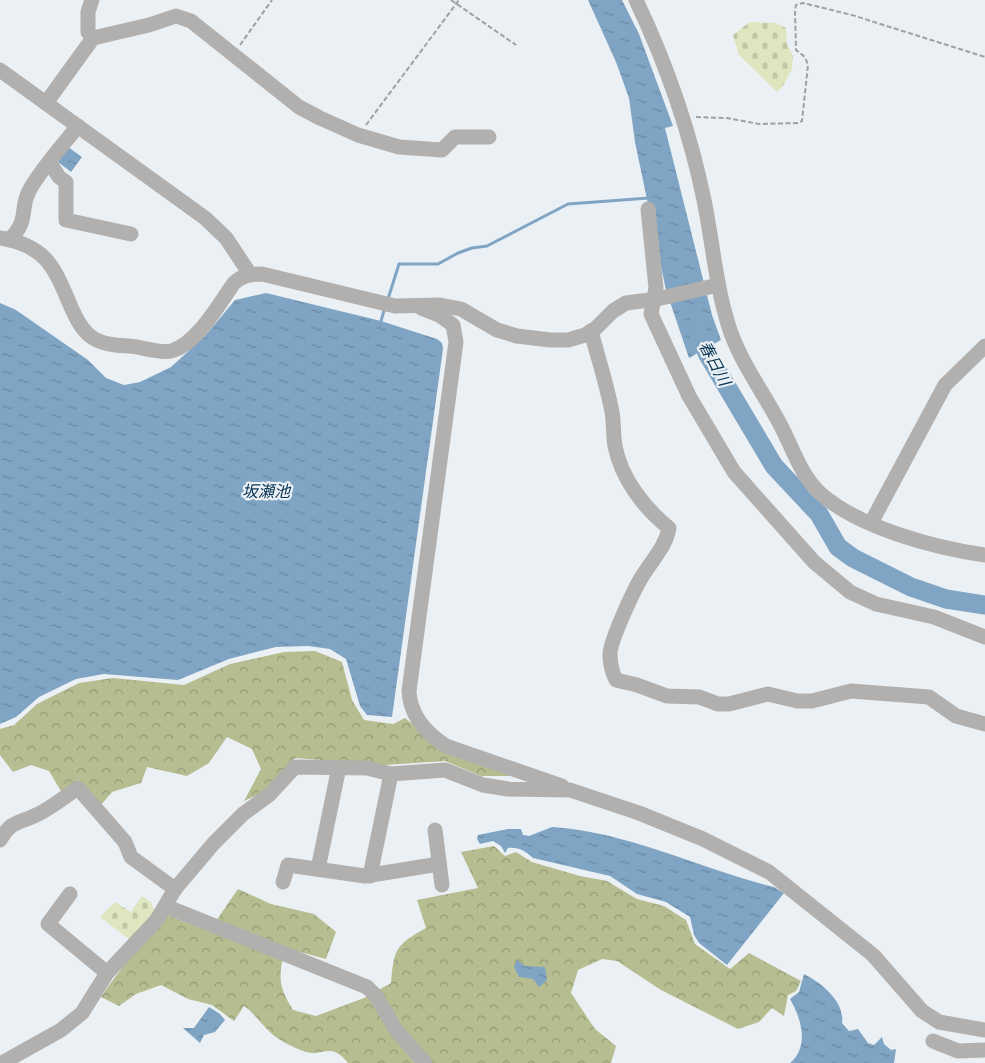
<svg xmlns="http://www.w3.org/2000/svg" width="985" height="1063" font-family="'Open Sans','Noto Sans JP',sans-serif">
  <defs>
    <pattern id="forest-crowns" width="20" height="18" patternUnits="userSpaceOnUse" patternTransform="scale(1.25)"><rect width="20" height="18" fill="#b6bd90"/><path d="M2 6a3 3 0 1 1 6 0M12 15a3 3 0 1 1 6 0" fill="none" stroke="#959a76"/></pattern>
    <pattern id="cemetery-stones" width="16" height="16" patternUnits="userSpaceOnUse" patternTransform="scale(1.25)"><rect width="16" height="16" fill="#dfe6bf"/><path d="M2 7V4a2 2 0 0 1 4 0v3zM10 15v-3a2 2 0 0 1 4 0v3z" fill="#c0c6a5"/></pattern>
    <pattern id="water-ripples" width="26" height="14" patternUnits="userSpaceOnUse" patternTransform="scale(1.25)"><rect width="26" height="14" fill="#80a5c4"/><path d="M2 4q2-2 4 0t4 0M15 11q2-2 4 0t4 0" fill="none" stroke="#6987a0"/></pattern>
  </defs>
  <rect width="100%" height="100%" fill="#ebf0f4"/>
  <g fill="url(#forest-crowns)">
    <path d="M315 651 342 662 352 700 364 720 393 724 405 718 442 748 516 776H481L445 761 385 765 295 758 262 793 244 801 261 769 252 749 227 737 209 763 187 776 147 767 141 783 112 792 100 806 79 780 61 791 49 771 31 765 13 772 0 755V729L14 725 37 704 79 683 113 678 184 685 230 664 284 652Z"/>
    <path d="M494 846 505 856 516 852 532 862 580 876 607 881 637 899 664 906 686 920 695 944 730 969 749 953 801 981 796 991 788 995 784 1016 772 1008 759 1022 738 1029 661 990 617 961 602 959 578 970 571 993 595 1029 616 1046 611 1063H348C331 1041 323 1057 306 1052 296 1049 278 1040 271 1033 261 1024 255 1014 244 1006L234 1021 212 1005 188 999 161 985 136 994 119 1006 101 997C114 977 129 959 145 941 155 930 161 930 167 915L209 931 238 889 271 904 314 914 336 932 326 959 285 948C279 977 277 984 293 1010L316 1016 364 998 391 983C394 948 396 945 426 928L417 900 478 888 461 852Z"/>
  </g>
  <g fill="url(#cemetery-stones)">
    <path d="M750 22 775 23 786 28 787 44 793 56 792 69 783 86 777 92 739 55 733 35Z"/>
    <path d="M142 896 151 902 156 915 130 940 100 917 115 902 131 912Z"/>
  </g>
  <g fill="url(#water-ripples)">
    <path d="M588 0H622L639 34 673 126 665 128 712 315 721 340 689 358 666 290 635 142 629 98 616 62Z"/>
    <path d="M68 147 82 157 71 172 58 162Z"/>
    <path d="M266 293 381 321 437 339 442 343 443 349 392 717 367 715 360 706 346 659 330 649 308 646 276 647 229 659 178 680 104 674 76 679 39 697 16 717 0 724V303L16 310 88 360 106 378 124 385 140 382 171 367 205 336 235 300Z"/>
    <path d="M552 827C629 832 700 869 774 887L784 893 727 965 699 943 694 935 690 917 666 902 637 894 610 876 533 858C525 851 519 847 508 848L505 853 501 846 493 841 480 844 477 839 478 835 508 829H521L523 835 529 836Z"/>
    <path d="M517 960 525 966 545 967 547 980 539 987 533 979 519 977 514 967Z"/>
    <path d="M804 974C822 983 845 1002 842 1023L849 1031 858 1029 868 1043 874 1045 882 1037 884 1044 891 1050 896 1049 894 1063H790C810 1046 801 1018 790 999L799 992Z"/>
    <path d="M209 1007 220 1014 225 1020 215 1032 204 1035 200 1043 183 1028H194Z"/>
  </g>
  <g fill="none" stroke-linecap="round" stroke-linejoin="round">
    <g stroke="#80a5c4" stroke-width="3">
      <path d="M388 299 399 264H438L458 253 472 248 487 246 568 204 649 198"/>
      <path d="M381 321 385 307"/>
    </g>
    <path stroke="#80a5c4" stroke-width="19" d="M696 327 708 355 774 466 819 514 838 547 853 558 911 587 946 599 985 605"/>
    <g stroke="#9da1a4" stroke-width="2" stroke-dasharray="5 2.5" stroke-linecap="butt">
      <path d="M451 0 516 45"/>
      <path d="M240 45 272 0"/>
      <path d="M696 117 727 118 759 124 798 123 802 121 808 65 805 57 796 50 795 11 796 5 803 3 852 15 985 57"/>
      <path d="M366 125 459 0"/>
    </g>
    <g stroke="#b2b0ae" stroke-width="15">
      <path d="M92 0 88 12V32L93 38"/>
      <path d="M636 0C666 63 690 132 704 200 713 244 716 290 731 333 743 366 765 395 781 426 793 449 801 476 821 494 860 528 935 548 985 555"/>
      <path d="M0 70 205 218 226 238 250 274"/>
      <path d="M46 103 93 38 149 25 176 16 191 21 299 107 320 118 358 135 399 147 442 150 455 137H489"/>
      <path d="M50 163 59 177 66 182V220L131 234"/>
      <path d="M648 209 656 288 651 314 689 396 734 472 814 562 850 592 876 604 934 617 985 637"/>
      <path d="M0 238C47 246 54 267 71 307 76 318 82 331 93 338 105 346 123 345 137 347 147 349 161 353 171 351 196 345 219 304 234 283 243 275 250 274 262 274L395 306 440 305 461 309 497 330 517 336 550 340H568L585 335 596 328 613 311 626 303 657 299 718 285"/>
      <path d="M9 240C30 220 19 211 29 191 41 169 62 146 78 126"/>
      <path d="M421 308 439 315 453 325 456 342 409 691C410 716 426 733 446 746L562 786"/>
      <path d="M591 331C598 358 607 385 612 412 614 423 613 435 615 446 621 478 644 508 669 528 666 546 653 559 643 575 635 587 610 641 610 654 610 663 612 672 616 680L637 685 667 696 699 697 718 704H729L768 694 797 701H812L851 691 929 697 956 716 985 724"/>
      <path d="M871 523 945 385 985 346"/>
      <path d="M435 830 442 885"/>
      <path d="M0 840C11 821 17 824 34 816 49 810 64 797 78 788L125 842 131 857 175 889"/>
      <path d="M318 869 339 767"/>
      <path d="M370 876 391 774"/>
      <path d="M283 882 288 865 365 876 439 864"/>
      <path d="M70 894 48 924 107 973"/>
      <path d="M165 906 367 987 376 996 396 1030 425 1063"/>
      <path d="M933 1041 958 1051 985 1050"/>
      <path d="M2 1063 61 1030 82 1013 107 973 156 921 175 889 213 844 243 814 269 795 295 767 367 768 391 774 445 770 483 785 508 789 570 790 639 813 703 839 769 872 873 955 922 1011 939 1022 985 1030"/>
    </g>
  </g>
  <g text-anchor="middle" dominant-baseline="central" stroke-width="4.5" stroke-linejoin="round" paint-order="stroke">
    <g font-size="16" font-style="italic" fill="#053352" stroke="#ebf0f4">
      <text transform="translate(715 363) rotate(62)">春日川</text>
      <text x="266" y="491">坂瀬池</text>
    </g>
  </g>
</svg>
